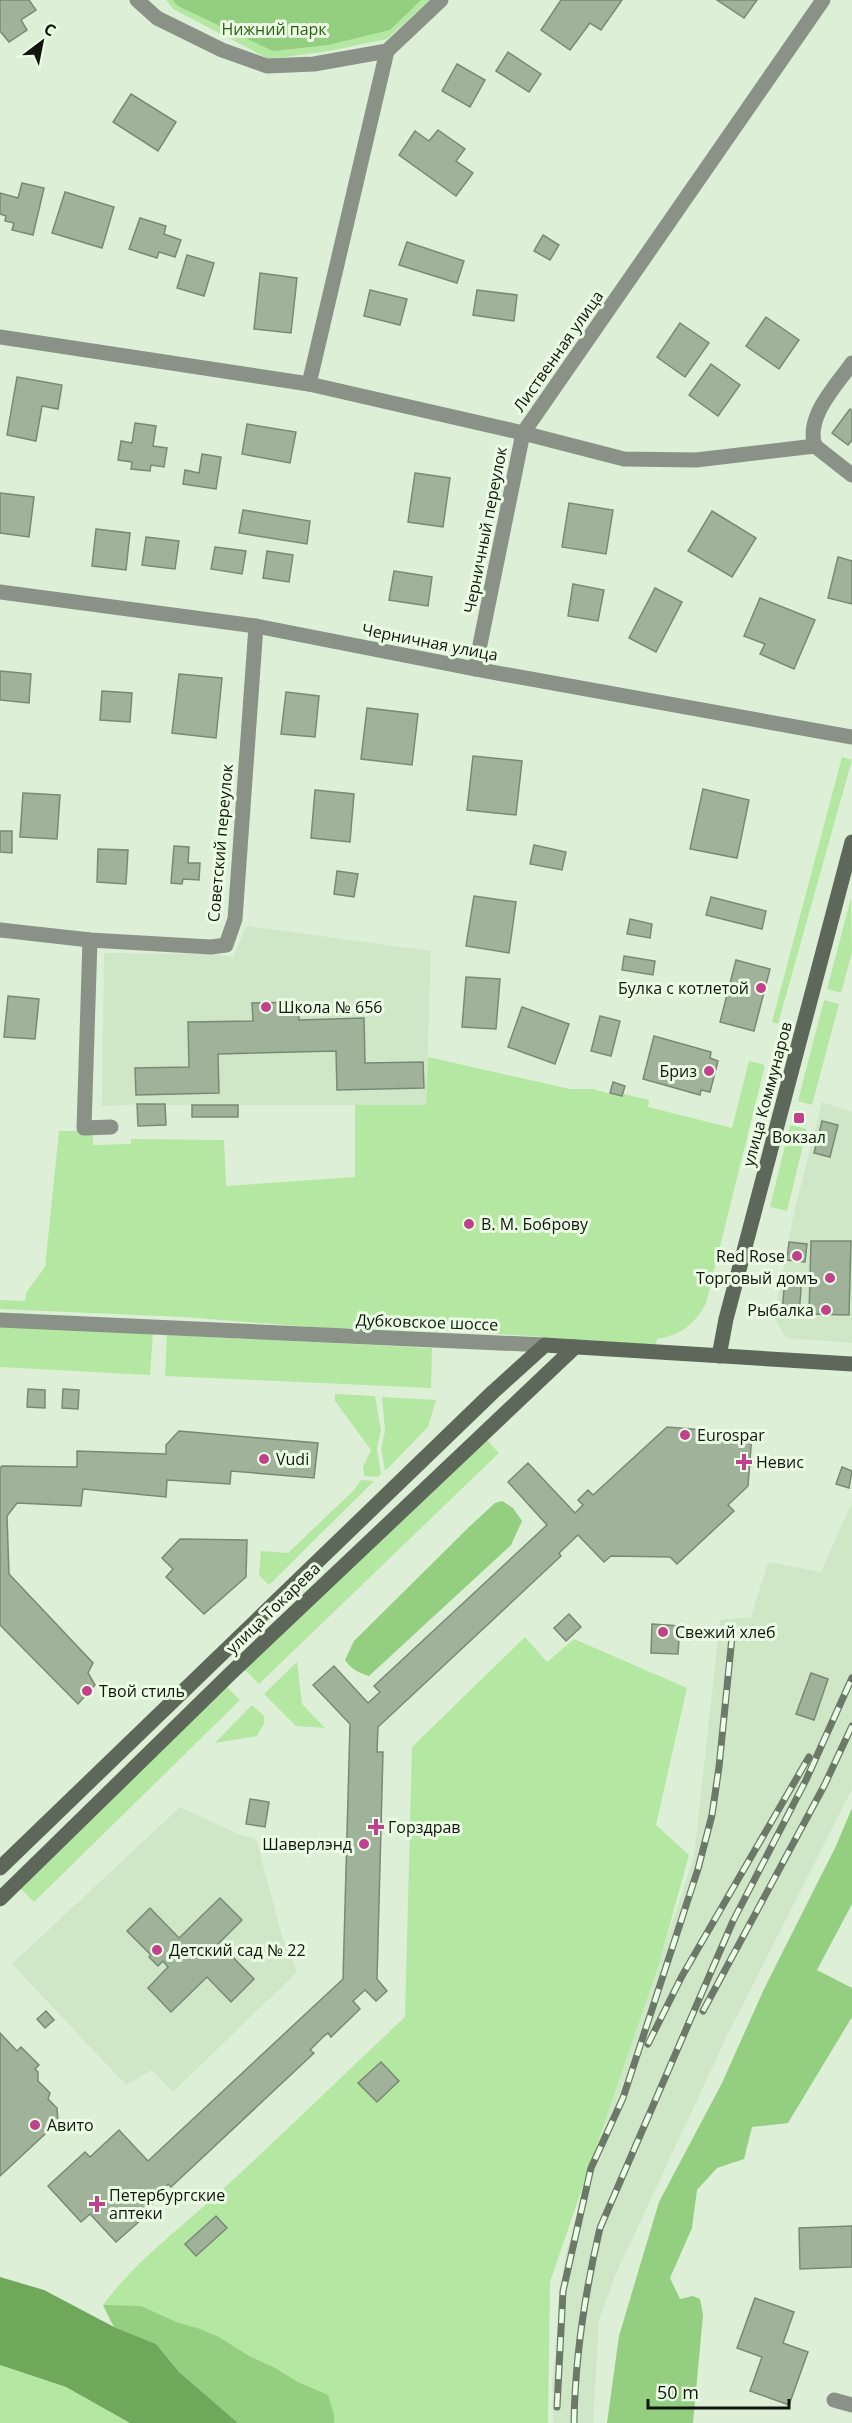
<svg xmlns="http://www.w3.org/2000/svg" width="852" height="2423" font-family="'Open Sans',sans-serif">
  <rect width="100%" height="100%" fill="#ddf0d7"/>
  <g fill="#cfe6c7">
    <path d="M246 926 431 951 426 1105H165V1103L102 1106 104 953 211 954 233 957Z"/>
    <path d="M822 1102 852 1112V1343L786 1338 774 1317 794 1213Z"/>
    <path d="M852 1502V1789L727 2036 615 2276 599 2320 593 2423H553L552 2383 565 2257 591 2164 694 1857 720 1620 751 1617 768 1562 821 1572Z"/>
    <path d="M180 1807 240 1835 256 1839 282 1936 297 1972 173 2092 152 2070 126 2085 12 1964Z"/>
  </g>
  <g fill="#b4e7a2">
    <path d="M166 0H430L387 39 329 51 269 59 173 9Z"/>
    <path d="M842 757 852 760 778 1024 772 1022Z"/>
    <path d="M851 898 852 952 841 993 827 989Z"/>
    <path d="M824 1000 839 1004 812 1105 798 1101Z"/>
    <path d="M428 1057 570 1089H593L622 1097 624 1094 649 1100 648 1107 732 1128 749 1061 765 1065 706 1303C695 1325 680 1335 657 1339L656 1345 443 1330 373 1326 338 1329 183 1317 0 1309V1300L25 1301 26 1293 45 1267 59 1131H93V1145L131 1144V1139L224 1140 226 1186 355 1177V1105H426Z"/>
    <path d="M790 1125 807 1129 787 1211 770 1207Z"/>
    <path d="M0 1326 153 1333 150 1375 0 1367Z"/>
    <path d="M167 1335 432 1348 431 1388 165 1376Z"/>
    <path d="M335 1394 375 1396 381 1430 377 1448 381 1474 378 1477 364 1476 363 1467 371 1450 335 1401Z"/>
    <path d="M382 1397 436 1400 428 1427 385 1471 381 1448 385 1431Z"/>
    <path d="M485 1438 499 1453 259 1684 244 1669Z"/>
    <path d="M361 1480 374 1481 269 1585 259 1575 261 1551 288 1553 354 1490Z"/>
    <path d="M525 1637 547 1662 574 1639 687 1688 656 1825 689 1855 659 1964 550 2282 548 2423H238L179 2372 156 2344 114 2327 103 2305C133 2264 173 2234 211 2200 277 2140 340 2078 405 2017L412 1747Z"/>
    <path d="M297 1662 302 1704 325 1728 296 1726 264 1694Z"/>
    <path d="M226 1686 240 1700 34 1902 20 1888Z"/>
    <path d="M252 1705 264 1716V1724L257 1736 215 1743Z"/>
    <path d="M0 2365 66 2387 130 2423H0Z"/>
  </g>
  <g fill="#94ce81">
    <path d="M173 0H421L390 30 328 45 273 51 178 6Z"/>
    <path d="M502 1501 513 1508 522 1521 511 1545 369 1676C359 1673 351 1669 345 1660L354 1641 469 1527 495 1503Z"/>
    <path d="M852 1808V1904L817 1970 852 1988V2017L788 2123 752 2127 744 2159 717 2168 697 2190 692 2228 670 2278 680 2299 693 2296 700 2299 703 2315 693 2423H607L619 2336 659 2202 722 2083 764 1989 836 1846Z"/>
    <path d="M103 2305 141 2306 176 2322 200 2329 219 2337 249 2356 275 2368 298 2382 328 2395 334 2415V2423H238L179 2372 156 2344 114 2327Z"/>
  </g>
  <path fill="#6fa75b" d="M0 2277 44 2290 114 2327 156 2344 179 2372 238 2423H130L66 2387 0 2365Z"/>
  <g fill="#a0b29a" stroke="#798a74" stroke-width="1.5">
    <path d="M0 0H29L36 10 21 20 27 30 9 42 0 31Z"/>
    <path d="M561 0H622L601 30 590 23 570 50 541 30Z"/>
    <path d="M717 0H757L744 18Z"/>
    <path d="M508 52 541 74 529 92 496 71Z"/>
    <path d="M457 64 485 80 470 107 442 91Z"/>
    <path d="M131 94 176 122 158 151 113 122Z"/>
    <path d="M438 130 465 149 456 161 473 173 456 196 399 155 415 131 429 141Z"/>
    <path d="M22 183 44 188 33 235 12 230 14 223 5 221 6 216 0 214V193L18 198Z"/>
    <path d="M65 192 114 207 102 248 52 233Z"/>
    <path d="M140 218 166 226 164 234 181 240 175 257 159 252 157 258 129 249Z"/>
    <path d="M543 235 559 245 550 260 534 251Z"/>
    <path d="M407 242 464 261 457 283 399 265Z"/>
    <path d="M187 255 214 263 204 296 177 288Z"/>
    <path d="M260 273 297 278 291 333 254 329Z"/>
    <path d="M370 290 407 299 400 325 364 316Z"/>
    <path d="M477 290 517 295 514 321 473 315Z"/>
    <path d="M766 317 799 340 779 369 746 346Z"/>
    <path d="M680 323 709 343 685 377 657 357Z"/>
    <path d="M711 364 740 385 718 416 689 395Z"/>
    <path d="M17 377 62 385 58 409 42 406 36 441 7 435Z"/>
    <path d="M850 409 852 411V440L848 445 832 433Z"/>
    <path d="M135 423 156 426 153 446 167 448 164 467 151 465 150 471 131 469 132 462 118 460 121 441 132 443Z"/>
    <path d="M247 424 296 432 290 463 242 454Z"/>
    <path d="M202 454 221 457 216 489 183 484 185 470 199 473Z"/>
    <path d="M415 473 450 478 443 527 408 522Z"/>
    <path d="M0 493 34 497 29 537 0 533Z"/>
    <path d="M569 503 613 510 606 554 562 547Z"/>
    <path d="M243 510 310 521 307 544 239 533Z"/>
    <path d="M712 511 756 538 732 577 688 551Z"/>
    <path d="M96 529 130 533 126 570 92 566Z"/>
    <path d="M146 537 179 541 175 569 142 565Z"/>
    <path d="M215 547 246 551 242 574 211 569Z"/>
    <path d="M267 551 293 555 289 582 263 578Z"/>
    <path d="M838 557 852 561V604L828 598Z"/>
    <path d="M394 571 432 577 428 606 389 600Z"/>
    <path d="M573 584 604 590 598 621 568 616Z"/>
    <path d="M655 588 682 602 656 652 629 638Z"/>
    <path d="M760 598 815 620 794 669 760 654 765 644 744 636Z"/>
    <path d="M0 671 31 674 29 703 0 700Z"/>
    <path d="M179 674 222 678 216 738 172 733Z"/>
    <path d="M102 691 132 693 130 722 100 720Z"/>
    <path d="M286 692 319 696 315 737 281 734Z"/>
    <path d="M367 708 418 714 412 765 361 759Z"/>
    <path d="M473 756 522 761 516 815 467 810Z"/>
    <path d="M703 789 749 800 737 858 690 849Z"/>
    <path d="M315 790 354 794 350 842 311 838Z"/>
    <path d="M23 793 60 795 57 839 20 837Z"/>
    <path d="M0 831H12V853L0 852Z"/>
    <path d="M534 845 566 852 562 870 530 864Z"/>
    <path d="M174 846 189 847 188 863H200L199 880 183 879 182 884 171 883Z"/>
    <path d="M98 849 128 850 126 884 97 882Z"/>
    <path d="M337 871 358 874 354 897 334 894Z"/>
    <path d="M474 896 516 902 509 953 466 946Z"/>
    <path d="M711 897 766 911 762 929 706 915Z"/>
    <path d="M630 919 652 924 650 938 627 934Z"/>
    <path d="M624 956 655 961 653 975 622 970Z"/>
    <path d="M736 960 770 969 754 1031 720 1022Z"/>
    <path d="M466 977 500 979 496 1029 462 1027Z"/>
    <path d="M8 996 39 999 35 1039 4 1037Z"/>
    <path d="M298 1002 299 1020 364 1018 365 1063 423 1062 424 1088 337 1090 336 1051 218 1054 219 1093 136 1095 135 1068 189 1067 188 1022 253 1021 252 1003Z"/>
    <path d="M522 1007 569 1024 555 1064 508 1047Z"/>
    <path d="M600 1016 620 1021 611 1056 591 1051Z"/>
    <path d="M654 1036 711 1052 710 1058 718 1061 710 1092 701 1090 700 1095 643 1079Z"/>
    <path d="M613 1082 625 1086 622 1096 610 1093Z"/>
    <path d="M137 1104H165L166 1125 138 1126Z"/>
    <rect x="192" y="1105" width="46" height="12"/>
    <path d="M822 1121 838 1125 830 1157 814 1153Z"/>
    <path d="M811 1241H851L849 1315 809 1314Z"/>
    <path d="M789 1242 807 1244 805 1262 787 1260Z"/>
    <path d="M785 1275 802 1276 799 1315 782 1314Z"/>
    <path d="M28 1389 45 1390V1408L27 1407Z"/>
    <path d="M63 1389 79 1390 78 1409 62 1408Z"/>
    <path d="M667 1427 752 1434 748 1486 728 1505 734 1511 677 1564 670 1557 611 1556 604 1562 578 1535 559 1553 561 1556 378 1727 377 1752H383L377 1979 387 1991 376 2001 365 1990 353 2001 360 2009 331 2037 328 2033 323 2037 310 2050 314 2053 171 2187 168 2184 153 2199 155 2201 139 2216 142 2219 116 2242 90 2214 81 2222 48 2186 85 2152 90 2157 119 2130 148 2161 343 1979 350 1724 313 1685 334 1666 368 1703 380 1692 374 1686 547 1525 508 1482 528 1463 575 1513 583 1505 578 1500 588 1490 593 1495Z"/>
    <path d="M179 1431 318 1443 314 1478 231 1471 230 1484 167 1480 166 1497 83 1489 81 1506 17 1503 7 1516 9 1574 93 1663 88 1673 95 1685 78 1704 0 1625V1468L2 1466 77 1467V1451L166 1454V1445Z"/>
    <path d="M842 1467 852 1471 849 1488 836 1484Z"/>
    <path d="M180 1539 247 1540 246 1577 204 1614 166 1577 173 1569 162 1558Z"/>
    <path d="M569 1614 581 1627 566 1641 554 1628Z"/>
    <path d="M652 1624 680 1626 678 1654 651 1653Z"/>
    <path d="M811 1673 828 1679 814 1720 796 1714Z"/>
    <path d="M250 1799 269 1802 265 1827 246 1824Z"/>
    <path d="M220 1898 242 1920 214 1948 219 1953 224 1948 254 1979 231 2002 207 1977 171 2012 148 1988 168 1967 163 1961 158 1966 149 1957 151 1955 127 1931 150 1908 179 1938Z"/>
    <path d="M46 2011 54 2020 45 2028 37 2019Z"/>
    <path d="M0 2033 17 2051 21 2047 39 2065 35 2069 38 2072V2081L50 2093 48 2099 57 2108 58 2122 0 2176Z"/>
    <path d="M381 2062 399 2081 377 2102 358 2083Z"/>
    <path d="M216 2216 227 2228 196 2256 185 2244Z"/>
    <path d="M852 2226V2267L800 2269 799 2228Z"/>
    <path d="M755 2298 794 2312 783 2343 808 2352 789 2405 750 2391 762 2357 737 2348Z"/>
  </g>
  <g fill="none" stroke-linecap="round" stroke-linejoin="round">
    <g stroke="#8a9288" stroke-width="15">
      <path d="M137 0 157 18 222 50 267 66 314 64 387 51 441 0"/>
      <path d="M0 337 309 384 523 433 823 0"/>
      <path d="M309 384 387 51"/>
      <path d="M815 446C805 417 836 386 852 363"/>
      <path d="M0 592 256 626 475 669 852 737"/>
      <path d="M475 669 523 433 624 459 696 460 815 446 852 475"/>
      <path d="M0 930 90 940 211 947 226 945 235 919 256 626"/>
      <path d="M90 940 84 1128 111 1127"/>
      <path d="M0 1320 545 1345"/>
      <path d="M834 2400 852 2405"/>
    </g>
    <g stroke="#5d685a" stroke-width="15">
      <path d="M719 1356 726 1319 852 842"/>
      <path d="M0 1868 493 1392 545 1345 852 1364"/>
      <path d="M0 1899 231 1673 575 1347"/>
    </g>
    <g stroke="#6c7868" stroke-width="7">
      <g id="rail">
        <path d="M703 2011 824 1786 852 1726"/>
        <path d="M648 2044 682 1976 809 1757"/>
        <path d="M557 2407 563 2291 591 2168 623 2098 698 1869 712 1815 719 1767 732 1637"/>
        <path d="M574 2423C575 2357 585 2292 600 2228L733 1921 806 1780 852 1678"/>
      </g>
    </g>
    <use href="#rail" stroke="#ebfde5" stroke-width="4.5" stroke-dasharray="14" stroke-linecap="butt"/>
  </g>
  <g fill="#c1418c" stroke="#ebfde5" stroke-width="2">
    <circle cx="761" cy="988" r="6"/>
    <circle cx="266" cy="1007" r="6"/>
    <circle cx="709" cy="1071" r="6"/>
    <rect x="793" y="1112" width="12" height="12" rx="3"/>
    <circle cx="469" cy="1224" r="6"/>
    <circle cx="797" cy="1256" r="6"/>
    <circle cx="830" cy="1278" r="6"/>
    <circle cx="826" cy="1310" r="6"/>
    <circle cx="685" cy="1435" r="6"/>
    <circle cx="264" cy="1459" r="6"/>
    <path d="M741 1453h6v6h6v6h-6v6h-6v-6h-6v-6h6z"/>
    <circle cx="663" cy="1632" r="6"/>
    <circle cx="87" cy="1691" r="6"/>
    <path d="M373 1818h6v6h6v6h-6v6h-6v-6h-6v-6h6z"/>
    <circle cx="364" cy="1844" r="6"/>
    <circle cx="157" cy="1950" r="6"/>
    <circle cx="35" cy="2125" r="6"/>
    <path d="M94 2195h6v6h6v6h-6v6h-6v-6h-6v-6h6z"/>
  </g>
  <g text-anchor="middle" dominant-baseline="central" stroke-width="6" stroke-linejoin="round" paint-order="stroke">
    <g font-size="16" fill="#2b6013" stroke="#ebfde5">
      <text x="274" y="29">Нижний парк</text>
    </g>
    <g font-size="16" fill="#10160e" stroke="#ebfde5">
      <text transform="translate(558 351) rotate(-55)">Лиственная улица</text>
      <text transform="translate(485 530) rotate(-79)">Черничный переулок</text>
      <text transform="translate(430 642) rotate(11)">Черничная улица</text>
      <text transform="translate(220 843) rotate(-85)">Советский переулок</text>
      <text transform="translate(767 1094) rotate(-75)">улица Коммунаров</text>
      <text transform="translate(427 1322) rotate(2)">Дубковское шоссе</text>
      <text transform="translate(273 1608) rotate(-44)">улица Токарева</text>
    </g>
    <g font-size="16" fill="#10160e" stroke="#ebfde5" text-anchor="start">
      <text x="749" y="988" text-anchor="end">Булка с котлетой</text>
      <text x="278" y="1007">Школа № 656</text>
      <text x="697" y="1071" text-anchor="end">Бриз</text>
      <text x="799" y="1137" text-anchor="middle">Вокзал</text>
      <text x="481" y="1224">В. М. Боброву</text>
      <text x="785" y="1256" text-anchor="end">Red Rose</text>
      <text x="818" y="1278" text-anchor="end">Торговый домъ</text>
      <text x="814" y="1310" text-anchor="end">Рыбалка</text>
      <text x="697" y="1435">Eurospar</text>
      <text x="276" y="1459">Vudi</text>
      <text x="756" y="1462">Невис</text>
      <text x="675" y="1632">Свежий хлеб</text>
      <text x="99" y="1691">Твой стиль</text>
      <text x="388" y="1827">Горздрав</text>
      <text x="352" y="1844" text-anchor="end">Шаверлэнд</text>
      <text x="169" y="1950">Детский сад № 22</text>
      <text x="47" y="2125">Авито</text>
      <text x="109" y="2195">Петербургские<tspan x="109" dy="18">аптеки</tspan></text>
    </g>
  </g>
  <g transform="translate(42 42) rotate(32)" stroke="#ebfde5" stroke-width="4.5" paint-order="stroke">
  <path d="M0-4.5L10 22L0 15L-10 22Z" fill="#10160e"/>
  <text y="-9" font-size="16" font-weight="bold" text-anchor="middle" fill="#10160e">С</text>
  </g>
  <path d="M648 2399v9h141v-9" fill="none" stroke="#10160e" stroke-width="3"/>
  <text x="657" y="2399" font-size="18" fill="#10160e" stroke="#ebfde5" stroke-width="4.5" paint-order="stroke">50 m</text>
</svg>
